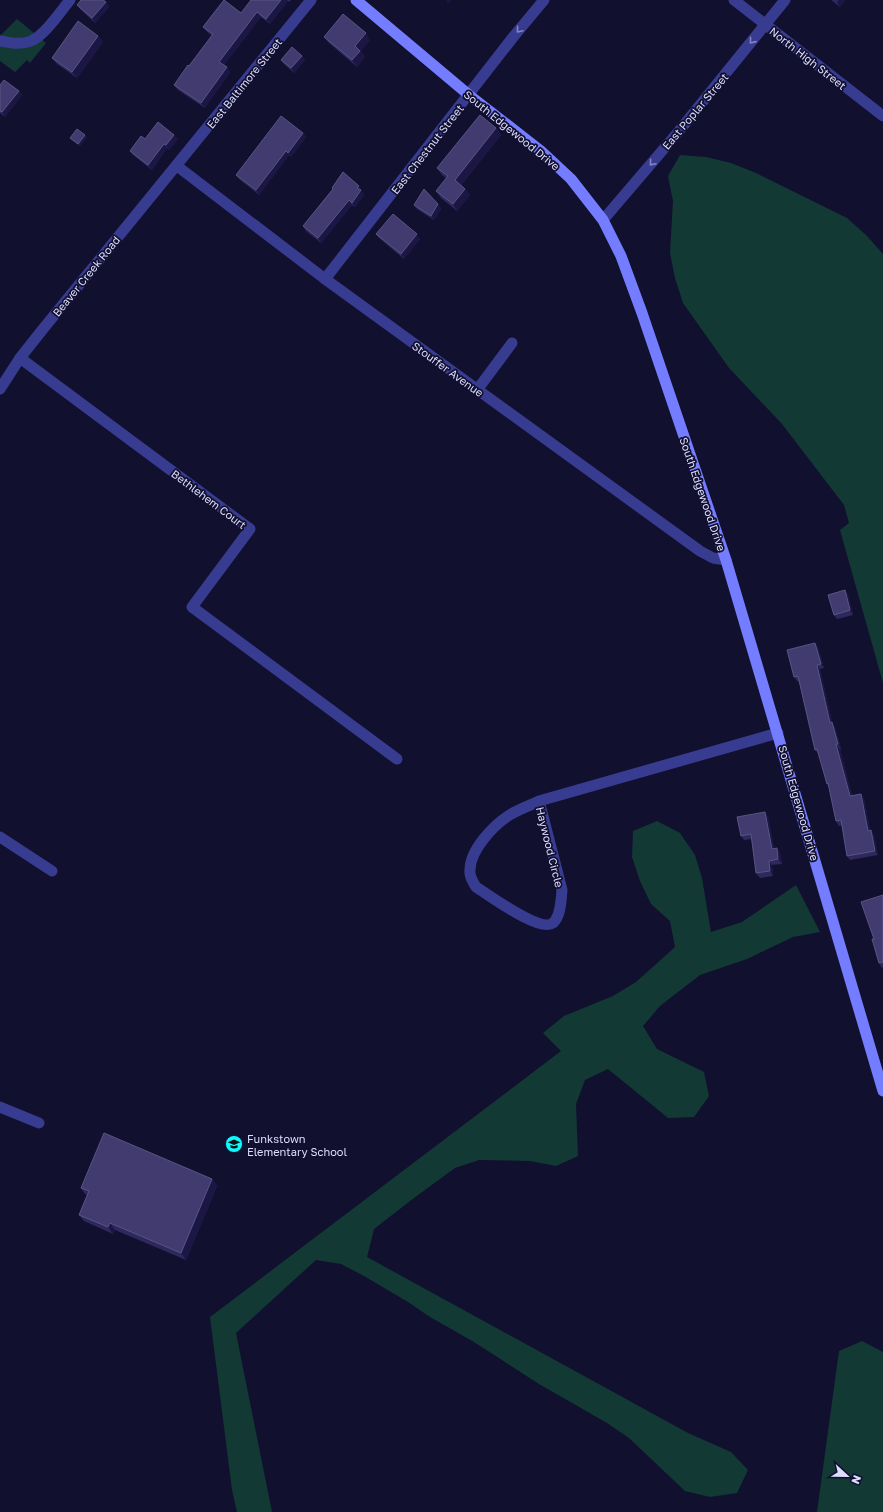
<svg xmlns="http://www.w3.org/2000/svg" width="883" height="1512" font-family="'Golos Text',sans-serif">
  <rect width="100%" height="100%" fill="#12102f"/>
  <g fill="#123934">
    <path d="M17 19 46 43 30 63 27 60 15 72 0 61V34L1 35Z"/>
    <path d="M680 155 706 157 731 163 756 173 847 218 867 236 883 254V683L840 530 849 523 844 505 782 424 729 368 683 303 675 278 670 253 673 201 668 176Z"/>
    <path d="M657 821 680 833 695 855 702 878 711 932 742 922 796 885 820 932 793 937 747 959 700 975 660 1006 643 1026 657 1049 704 1072 709 1096 694 1117 668 1118 608 1069 585 1080 576 1104 578 1156 556 1166 530 1161 479 1160 455 1168 414 1198 374 1229 367 1257 688 1433 731 1452 748 1470 737 1493 710 1497 685 1491 629 1438 607 1423 539 1384 474 1342 430 1317 408 1302 364 1276 341 1264 316 1260 236 1333 272 1512H237L232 1490 210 1317 561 1051 543 1033 564 1016 613 996 636 982 675 947 670 921 651 904 640 881 632 857 633 831Z"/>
    <path d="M862 1341 883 1352V1512H817L839 1351Z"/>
  </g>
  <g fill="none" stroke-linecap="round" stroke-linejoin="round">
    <g stroke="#383c91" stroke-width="11">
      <path d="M734 0 883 116"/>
      <path d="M0 41C10 43 21 45 31 41 45 35 60 12 70 0"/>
      <path d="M177 166 325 279 700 551 713 558 726 560"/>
      <path d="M603 220 679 131 785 0"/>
      <path d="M325 279 514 36 544 0"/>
      <path d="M20 358 250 529 192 607 397 759"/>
      <path d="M477 390 512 343"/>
      <path d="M539 801C529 806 517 810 508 816 493 826 470 850 470 870 469 876 473 882 476 887 489 895 540 933 553 923 561 916 561 900 562 890L539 801 778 733"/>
      <path d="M0 837 52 871"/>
      <path d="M0 1107 39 1123"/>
    </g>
    <path stroke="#383c91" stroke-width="11" d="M0 389 20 358 43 329 311 0"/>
    <path stroke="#747dff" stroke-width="11" d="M356 0 469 95 541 151 571 179 603 220 621 256 642 313 726 560 883 1091"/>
  </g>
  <g fill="#2e285d">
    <path d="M251 0H291L289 2 288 1 270 24 261 17 224 65 227 67 230 72 205 108 178 90 174 85 212 36 207 32 203 27 241 13Z"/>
    <path d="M831 0H845L840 7Z"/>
    <path d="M106 2 109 7 95 23 80 9 77 5Z"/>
    <path d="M98 36 103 42 77 78 57 64 52 58Z"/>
    <path d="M324 37 370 40 361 51 365 57 357 67 329 43Z"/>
    <path d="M302 56 305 60 294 73 284 64 281 60Z"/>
    <path d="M0 85 19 91 22 95 5 117 0 113Z"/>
    <path d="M496 128 501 135 461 185 465 189 470 195 457 211 441 198 436 191 446 178 442 175 437 168Z"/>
    <path d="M303 133 306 137 291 157 289 155 259 195 239 179 236 175Z"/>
    <path d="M87 137 80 146 72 140 70 138Z"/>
    <path d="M145 139H178L169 150 167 148 152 170 133 155 130 151Z"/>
    <path d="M359 186 364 195 355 207 352 205 321 243 306 231 303 226 333 189 332 188Z"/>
    <path d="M438 204 441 209 434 220 417 209 414 205Z"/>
    <path d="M376 234 420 239 404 259 379 238Z"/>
    <path d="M845 590 848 595 853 615 837 619 834 615Z"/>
    <path d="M818 647 824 668 820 669 832 722 835 727 841 749H840L852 796 861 794 864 799 870 830 874 835 878 855 850 860 847 856 842 825 839 826 836 821 829 787 827 784 819 754 815 750 799 681 798 682 794 677Z"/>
    <path d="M768 816 774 848 780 852 782 864 772 865 773 876 760 878 756 873 752 839 744 840 741 836Z"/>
    <path d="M883 895V967L882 968 879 963 874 939Z"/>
    <path d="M212 1179 217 1186 186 1260 115 1230 113 1234 84 1221 79 1215 87 1195 85 1194 81 1188Z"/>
  </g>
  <g fill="#1b1643">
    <path d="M281 0H287L288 1 270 24 266 19Z"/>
    <path d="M446 0H451L448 4Z"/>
    <path d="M839 0H845L840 7 837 2Z"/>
    <path d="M106 2 109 7 95 23 92 18Z"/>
    <path d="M257 12 261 17 223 67 219 62Z"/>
    <path d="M366 33 370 40 361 51 365 57 357 67 352 60 355 46Z"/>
    <path d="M98 36 103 42 77 78 72 72Z"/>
    <path d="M302 56 305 60 294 73 291 68Z"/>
    <path d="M227 67 230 72 205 108 201 103Z"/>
    <path d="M19 91 22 95 5 117 2 112Z"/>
    <path d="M496 128 501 135 459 187 455 180Z"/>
    <path d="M303 133 306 137 291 157 288 153Z"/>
    <path d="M85 135 87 137 80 146 78 144Z"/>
    <path d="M174 135 178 139 169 150 166 145Z"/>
    <path d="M164 144 167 148 152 170 148 165Z"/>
    <path d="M286 151 289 155 259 195 256 190Z"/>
    <path d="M359 186 364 195 355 207 352 203 357 188Z"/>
    <path d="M465 189 470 195 457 211 453 204Z"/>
    <path d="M349 200 352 205 321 243 318 238Z"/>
    <path d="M438 204 441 209 434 220 431 216Z"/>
    <path d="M417 234 420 239 404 259 401 254Z"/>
    <path d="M845 590 848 595 853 615 850 610Z"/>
    <path d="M815 643 818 647 824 668 821 664Z"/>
    <path d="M817 665 820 669 833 727 830 723Z"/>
    <path d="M832 722 835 727 841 749 838 744Z"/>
    <path d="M836 744 840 749 853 801 850 796Z"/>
    <path d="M861 794 864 799 871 835 868 831Z"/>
    <path d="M765 812 768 816 775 853 772 849Z"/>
    <path d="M871 830 874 835 878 855 875 851Z"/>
    <path d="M777 848 780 852 782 864 778 859Z"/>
    <path d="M769 861 772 865 773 876 770 871Z"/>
    <path d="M212 1179 217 1186 186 1260 181 1253Z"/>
    <path d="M110 1223 115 1230 113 1234 108 1227Z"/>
  </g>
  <g fill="#413b6f" stroke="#5a5485">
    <path d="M81 0H103L106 2 92 18 77 5Z"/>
    <path d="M224 0 241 13 251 0H281L266 19 257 12 219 62 227 67 201 103 174 85 188 65 189 66 213 34 203 27Z"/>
    <path d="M343 14 366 33 355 46 360 51 352 60 324 37Z"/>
    <path d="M78 21 98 36 72 72 52 58Z"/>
    <path d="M292 47 302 56 291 68 281 60Z"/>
    <path d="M4 80 19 91 2 112 0 111V85Z"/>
    <path d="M480 115 496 128 455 180 465 189 453 204 436 191 448 176 437 168Z"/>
    <path d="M281 116 303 133 288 153 286 151 256 190 236 175Z"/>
    <path d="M158 122 174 135 166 145 164 144 148 165 130 151 141 136 145 139Z"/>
    <path d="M77 129 85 135 78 144 70 138Z"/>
    <path d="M343 172 359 186 357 188 361 190 352 203 349 200 318 238 303 226 333 189 332 188Z"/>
    <path d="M424 189 438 204 431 216 414 205Z"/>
    <path d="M393 214 417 234 401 254 376 234Z"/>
    <path d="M845 590 850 610 834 615 828 595Z"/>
    <path d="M815 643 821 664 817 665 830 723 832 722 838 744H836L850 796 861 794 868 831 871 830 875 851 847 856 841 820 836 821 828 783 827 784 817 749 815 750 798 676 794 677 787 650Z"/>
    <path d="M765 812 772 849 777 848 778 859 769 861 770 871 756 873 751 834 741 836 737 817Z"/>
    <path d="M883 895V962L879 963 872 939H874L861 902Z"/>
    <path d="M104 1133 212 1179 181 1253 110 1223 108 1227 79 1215 89 1191 81 1188Z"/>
  </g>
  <defs><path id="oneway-chevron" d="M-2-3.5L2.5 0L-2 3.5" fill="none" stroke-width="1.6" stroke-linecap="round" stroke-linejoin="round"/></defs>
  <g stroke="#8384c2">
    <use href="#oneway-chevron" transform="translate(519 30) rotate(130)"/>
    <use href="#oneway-chevron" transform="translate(752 41) rotate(129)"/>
    <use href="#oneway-chevron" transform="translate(652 163) rotate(131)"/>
  </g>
  <defs>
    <g id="school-disc" transform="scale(0.9)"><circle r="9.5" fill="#09fcff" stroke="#12102f"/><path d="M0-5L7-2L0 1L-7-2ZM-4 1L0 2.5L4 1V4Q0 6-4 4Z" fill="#111"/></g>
  </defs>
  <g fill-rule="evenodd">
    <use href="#school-disc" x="234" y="1144"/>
  </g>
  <g text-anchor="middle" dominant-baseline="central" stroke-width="3.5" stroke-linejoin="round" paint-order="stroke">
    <g font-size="11" fill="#deddff" stroke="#12102f">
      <text transform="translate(808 58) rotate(38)">North High Street</text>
      <text transform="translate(244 83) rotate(-51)">East Baltimore Street</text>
      <text transform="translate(695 111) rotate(-50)">East Poplar Street</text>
      <text transform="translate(512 130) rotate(39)">South Edgewood Drive</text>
      <text transform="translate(427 149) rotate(-52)">East Chestnut Street</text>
      <text transform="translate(86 276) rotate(-51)">Beaver Creek Road</text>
      <text transform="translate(448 369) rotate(36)">Stouffer Avenue</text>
      <text transform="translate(703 494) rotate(71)">South Edgewood Drive</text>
      <text transform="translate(209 499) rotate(37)">Bethlehem Court</text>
      <text transform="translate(799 803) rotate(74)">South Edgewood Drive</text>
      <text transform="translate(550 847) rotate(76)">Haywood Circle</text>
    </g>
    <g font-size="11" fill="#deddff" stroke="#12102f" text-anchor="start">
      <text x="247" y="1138">Funkstown<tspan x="247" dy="13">Elementary School</tspan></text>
    </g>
  </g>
  <g transform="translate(847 1476) rotate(112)" stroke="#12102f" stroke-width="3" paint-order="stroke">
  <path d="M0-3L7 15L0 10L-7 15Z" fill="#deddff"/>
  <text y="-6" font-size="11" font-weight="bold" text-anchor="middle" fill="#deddff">N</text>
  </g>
</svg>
